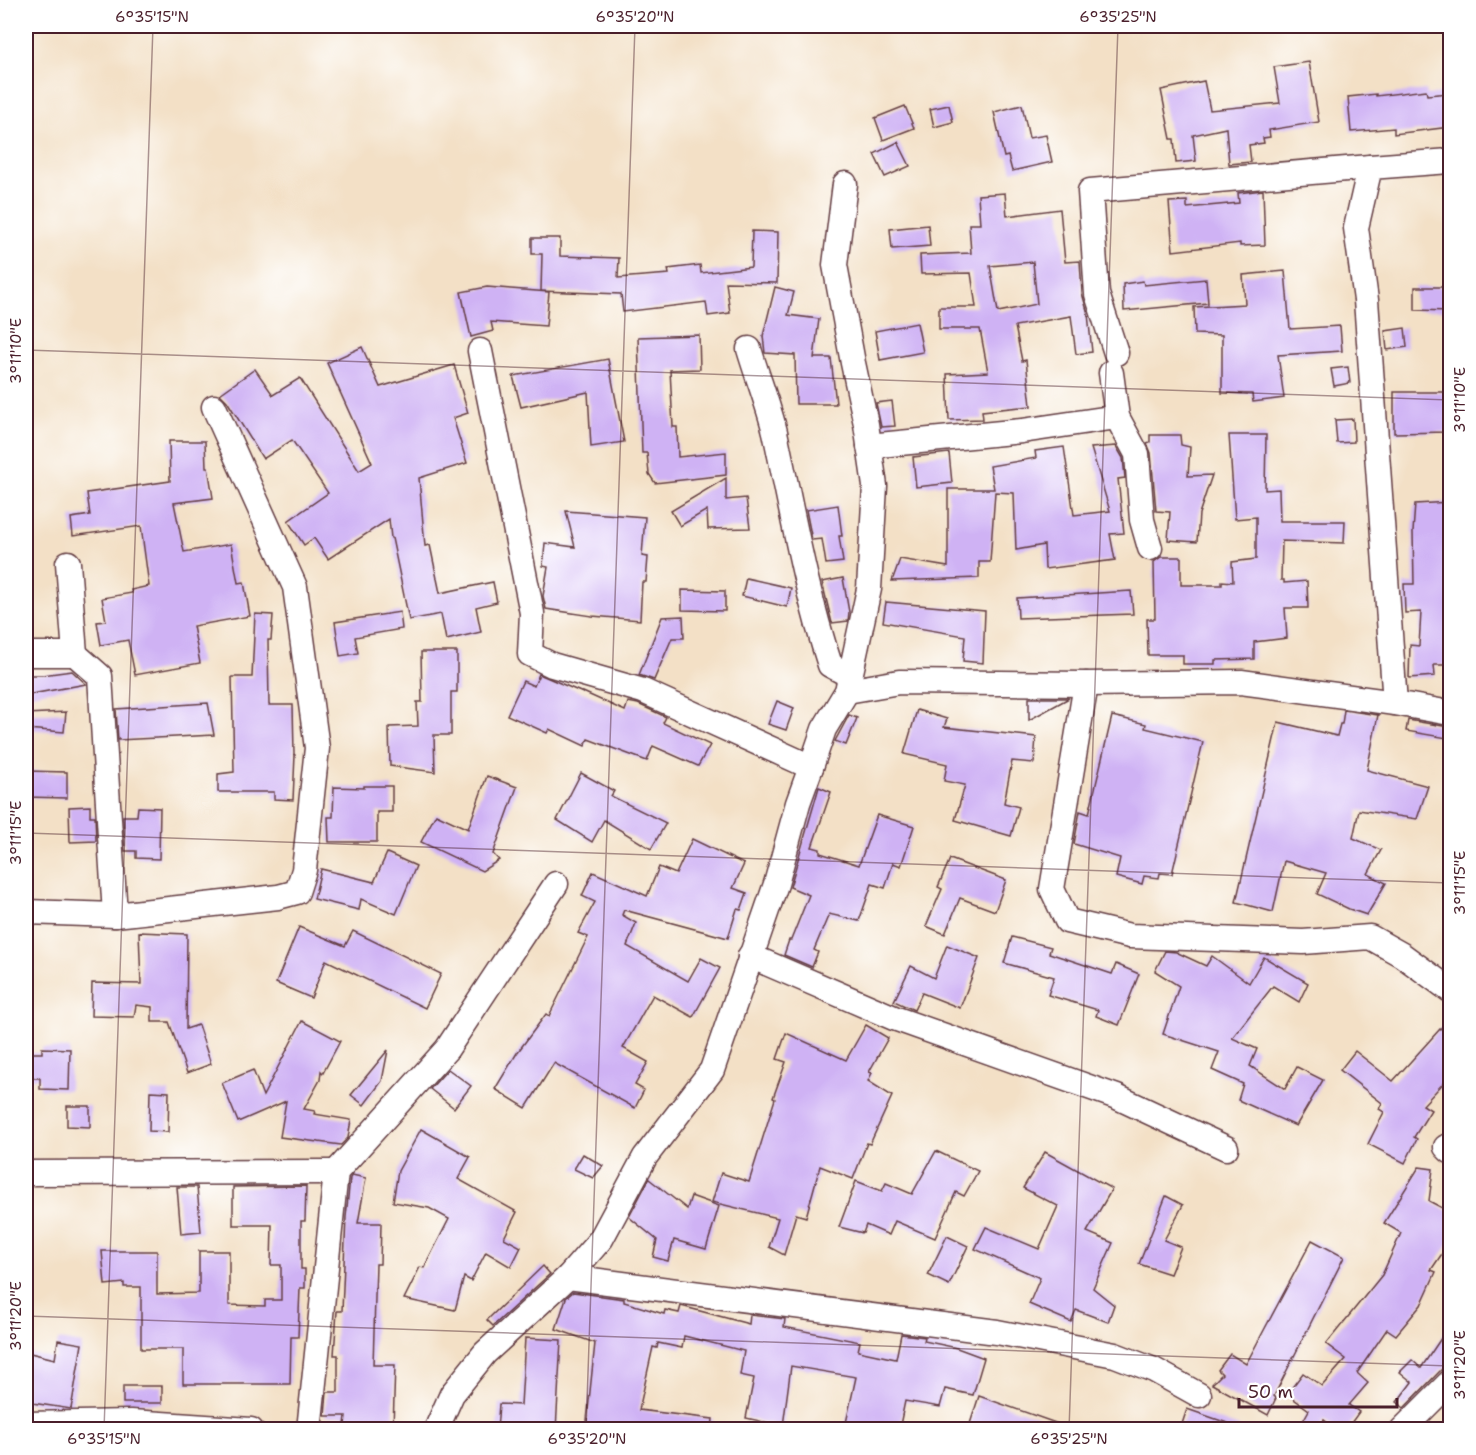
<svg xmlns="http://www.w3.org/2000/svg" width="1476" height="1455" font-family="'Shantell Sans',sans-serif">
  <rect width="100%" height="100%" fill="#fff"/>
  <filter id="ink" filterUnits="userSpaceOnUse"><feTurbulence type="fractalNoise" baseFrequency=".0167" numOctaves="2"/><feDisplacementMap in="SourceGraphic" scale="12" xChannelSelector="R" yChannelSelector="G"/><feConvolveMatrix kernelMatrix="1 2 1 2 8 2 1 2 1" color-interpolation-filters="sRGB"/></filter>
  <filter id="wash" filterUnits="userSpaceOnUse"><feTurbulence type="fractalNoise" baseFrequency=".008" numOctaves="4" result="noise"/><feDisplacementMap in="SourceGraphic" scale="24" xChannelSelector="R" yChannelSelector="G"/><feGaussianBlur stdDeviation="1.35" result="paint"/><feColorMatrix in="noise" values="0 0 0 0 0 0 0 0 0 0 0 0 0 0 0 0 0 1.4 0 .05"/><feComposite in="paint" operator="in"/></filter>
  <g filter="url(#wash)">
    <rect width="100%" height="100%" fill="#f3e0c6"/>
    <g id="blocks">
      <g fill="#cfb2f4" fill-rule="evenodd">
        <path d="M1309 62 1319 122 1269 130 1270 137 1263 138 1264 143 1249 145 1251 162 1229 164 1226 128 1193 135 1196 161 1176 163 1174 139H1171L1161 90 1204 81 1210 110 1280 103 1274 67Z"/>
        <path d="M1426 90 1427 95 1450 93V127L1394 134V128L1351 132 1348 97 1376 94V96Z"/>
        <path d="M949 105 953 122 934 127 930 109Z"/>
        <path d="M1022 105 1029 138 1046 135 1052 162 1012 171 1008 156 1004 157 994 112Z"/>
        <path d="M905 106 914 128 883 140 875 118Z"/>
        <path d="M898 142 910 166 885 177 874 154Z"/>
        <path d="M1263 190 1265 245 1240 246V243L1173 251 1169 202 1187 201V208L1239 203 1238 193Z"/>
        <path d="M1005 193 1007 216 1060 209 1065 262 1080 261 1082 293 1088 314 1092 352 1076 354 1071 316 1015 326 1022 361 1026 360 1031 406 982 411 983 419 949 420 947 374 988 372 980 329H939V307H976L971 273 921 274 920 255 971 253 969 224H980L978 195ZM1033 262 1037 304 998 312 990 266Z"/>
        <path d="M928 225 930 246 892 249 890 229Z"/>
        <path d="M752 231 778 232 777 283 726 282 730 313 708 316 706 302 623 312 621 294 541 291 542 254H532V238H560V256L619 258 618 278 669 274 668 269 700 265 701 273 751 267Z"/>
        <path d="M1285 271 1290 329 1340 326 1342 351 1278 355 1284 398 1253 402 1252 394 1222 393V335L1195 334 1194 307 1245 304 1243 275Z"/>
        <path d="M1206 279 1208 303 1124 311 1123 284 1143 281 1144 285Z"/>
        <path d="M487 287 549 292 546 326 491 322 493 331 471 337 461 292Z"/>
        <path d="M775 287 794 292 788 315 819 319 814 358H831L836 404H796L795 355 765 353 763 336Z"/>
        <path d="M1415 287H1450V311L1415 310Z"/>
        <path d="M917 323 923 352 880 360 875 331Z"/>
        <path d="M1405 328 1407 347 1387 350 1385 331Z"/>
        <path d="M699 335 700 369 670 370 673 427H677L678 457 726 452V475L655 483 649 474 647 453H642L638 337Z"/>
        <path d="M362 347 380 387 454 365 468 413 453 418 467 463 419 478 425 546 430 545 440 593 493 582 497 602 476 607 481 632 446 640 441 614 409 620 392 538H391L389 519 328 559 314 538 304 545 288 521 328 493 292 440 263 459 227 401 220 394 255 369 273 395 300 378 359 471 372 463 327 363Z"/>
        <path d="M608 359 624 442 591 447 588 392 521 407 513 376Z"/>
        <path d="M1348 367 1350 383 1334 386 1331 369Z"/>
        <path d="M1394 392H1450V432L1394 433Z"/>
        <path d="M892 401 895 426 881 427 876 403Z"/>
        <path d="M1353 419 1354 442 1337 443 1335 420Z"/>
        <path d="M1150 435H1180L1181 445 1190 447 1188 476 1212 475 1199 514 1197 542 1168 540 1170 512 1156 511 1151 453 1147 443 1150 442Z"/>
        <path d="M1229 435H1266L1265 490 1279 489 1280 521H1345L1344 543 1282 541 1281 580H1284V583L1307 581 1308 608H1285L1287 638 1254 642V659L1215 660V664H1183V655H1148L1147 619H1155L1154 562 1161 557H1181V585H1222V581L1233 582 1232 562 1256 559V517L1235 519Z"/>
        <path d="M169 441H205L206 467H208L213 498 174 503 184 552 231 544 238 583 244 582 250 616 193 626 200 663 135 675 128 640 101 645 97 622 106 621 102 598 132 593 131 590 149 586 141 526 73 536 71 518 90 515 87 493 170 481Z"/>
        <path d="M1116 446 1123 458 1125 478 1118 479 1124 533 1110 534 1115 560 1045 569 1044 545 1016 550 1014 493 995 492 990 562H979V578L892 581 900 559 948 567V489H994L990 466 1036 458 1035 451 1064 447 1074 515 1110 511 1091 448Z"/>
        <path d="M949 453 952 483 916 487 913 457Z"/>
        <path d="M726 478V500L746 498 750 528 708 529 707 510 680 526 671 511Z"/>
        <path d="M1450 502V638H1448L1447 665H1434L1435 676 1409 678 1410 645 1419 646 1421 612 1405 613 1404 584H1414L1413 532 1415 504Z"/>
        <path d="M838 505 842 536H839L843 562 826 564 822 539 812 540 806 510Z"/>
        <path d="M566 511 645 517 642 556 648 557 646 582H642L640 620 592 616 546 609 543 596 548 567 543 566 545 543 575 547Z"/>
        <path d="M746 578 791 588 787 607 742 596Z"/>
        <path d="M843 578 849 612 848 621 832 623 822 582Z"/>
        <path d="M682 590 725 591V611L682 610Z"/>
        <path d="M1131 591 1133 614 1018 618 1017 598Z"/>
        <path d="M886 602 985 611 983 663 963 661 965 636 883 622Z"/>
        <path d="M400 612 402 629 355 637 358 653 340 656 335 622Z"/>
        <path d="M255 614 273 615 271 640H268L269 705H293L294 754 295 755 293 800 274 799V792H218V774L234 772 232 677H252Z"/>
        <path d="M683 616 684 638H672L654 680 639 675 662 617Z"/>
        <path d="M421 652H457V692H451V735H434L435 772 390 766 389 727 418 726 417 702H422Z"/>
        <path d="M72 671 86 684 26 695V675H42Z"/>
        <path d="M539 674 583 693V692L625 711 628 702 638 704 666 717 663 723 710 745 698 766 653 746 647 761 588 739 585 746 549 729 547 733 507 715 523 681 534 686Z"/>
        <path d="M1029 698H1069L1029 720Z"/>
        <path d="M777 701 794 708 786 730 768 724Z"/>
        <path d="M208 703 214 735 118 740 116 709Z"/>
        <path d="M917 710 947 719 944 727 1036 737 1034 763 1012 761 1004 803 1019 807 1011 836 955 820 965 785 944 781 947 764 904 754Z"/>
        <path d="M1344 710 1378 715 1367 770 1428 786 1417 819 1359 810 1353 838 1381 850 1368 874 1386 883 1367 915 1349 909 1317 894 1326 873 1284 861 1273 912 1236 902 1278 722 1337 736 1340 724H1342Z"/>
        <path d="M66 712 64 732 26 729V714Z"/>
        <path d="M849 715 857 718 846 745 835 741Z"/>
        <path d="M1112 716 1146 724 1145 728 1203 742 1172 874 1160 873 1159 878 1144 876 1142 884 1116 877 1120 858 1074 844 1080 811 1089 814Z"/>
        <path d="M1408 720 1449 727 1447 738 1406 731Z"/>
        <path d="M26 771 67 772V798L26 797Z"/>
        <path d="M581 773 614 791 611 796 666 823 651 849 604 820 592 842 557 820Z"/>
        <path d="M487 776 517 787 493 854 499 860 482 871 421 842 436 814 468 829Z"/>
        <path d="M364 786H392V812H377V842H329L328 817H333L334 787 364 788Z"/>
        <path d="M819 787 831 792 812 847 820 849V853L859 865 877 815 914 826 901 866 893 863 885 888 872 884 859 921 829 914 814 950 818 952 812 967 784 955 789 940H791L809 895 790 887Z"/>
        <path d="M90 806V816H95L96 841 70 842 69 807Z"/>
        <path d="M138 807 160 808 159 859 136 858V851H125L123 816H137Z"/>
        <path d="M692 839 744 864 733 888 747 893 741 910 737 909 728 938 624 910 622 915 636 923 627 946 688 981 701 958 720 968 693 1017 653 995 623 1048 648 1062 635 1085 644 1090 635 1108 554 1063 526 1108 495 1089 517 1053 546 1014 549 1016 588 937 578 933 595 902 582 896 593 872 647 896 659 867 676 874Z"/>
        <path d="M387 853 416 866 396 914 361 899 359 910 314 899 321 869 374 882Z"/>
        <path d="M950 859 1006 880 995 911 960 898 945 934 926 926 942 889 938 887Z"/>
        <path d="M299 927 345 946 353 931 441 974 425 1008 326 960 311 998 276 983Z"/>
        <path d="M139 932 187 934 186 1029 198 1025 211 1064 187 1073 169 1022H152V1007L136 1005 134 1017 91 1016 92 983 141 984Z"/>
        <path d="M1012 937 1051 947 1049 953 1112 974 1116 964 1139 974 1119 1025 1096 1016 1098 1010 1048 995 1054 977 1004 963Z"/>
        <path d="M947 945 979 958 960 1008 922 993 914 1010 894 1001 911 966 934 978Z"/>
        <path d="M1165 951 1176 952 1206 966 1212 956 1249 983 1264 957 1308 983 1299 1002 1273 986 1232 1038 1257 1049 1250 1066 1285 1089 1297 1067 1323 1080 1296 1126 1238 1100 1243 1084 1212 1070 1219 1052 1163 1034 1179 986 1155 971Z"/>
        <path d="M1450 1018V1076L1423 1105 1431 1110 1414 1137 1417 1139 1405 1163 1368 1144 1384 1112 1379 1109 1382 1103 1340 1070 1355 1051 1393 1081Z"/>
        <path d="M302 1021 340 1041 323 1073 321 1071 320 1080 304 1109 315 1111 314 1114 351 1120 348 1138 341 1145 280 1137 286 1101 238 1122 222 1083 253 1070 263 1096Z"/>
        <path d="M866 1025 888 1038 869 1072 872 1073 868 1081 892 1096 870 1144 867 1143 853 1179 820 1166 806 1217 796 1214 784 1255 769 1247 778 1218 712 1202 721 1173 749 1182 775 1099 773 1098 786 1062 777 1059 786 1033 846 1060Z"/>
        <path d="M42 1048 70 1049 69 1090 40 1089V1078H26V1053H42Z"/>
        <path d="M388 1050 382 1081 364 1105 351 1095Z"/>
        <path d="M448 1069 471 1086 454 1108 430 1089Z"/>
        <path d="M150 1091 169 1092 168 1132 149 1131Z"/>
        <path d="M67 1106H90V1127L67 1126Z"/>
        <path d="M421 1129 470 1157 458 1179 517 1212 504 1238 521 1247 511 1267 486 1252 471 1281 464 1277 455 1310 404 1299 420 1267 424 1268 449 1219 429 1208 393 1202 398 1171Z"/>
        <path d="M936 1151 978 1171 964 1196 956 1192 935 1238 895 1221 889 1235 866 1225 863 1233 839 1227 856 1181 882 1191 886 1183 912 1194Z"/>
        <path d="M1045 1152 1112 1189 1087 1232 1113 1243 1093 1288 1114 1305 1108 1322 1076 1310 1071 1322 1029 1304 1040 1278 975 1249 986 1227 1039 1249 1058 1206 1023 1188Z"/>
        <path d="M583 1154 603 1166 593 1178 574 1169Z"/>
        <path d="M1419 1167 1433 1169 1429 1201 1450 1212V1242L1431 1270 1436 1272 1421 1305 1396 1335 1387 1329 1357 1373 1368 1383 1349 1405 1359 1412 1346 1430H1337L1324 1420 1319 1430H1298L1309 1410 1287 1394 1303 1373 1322 1386 1346 1359 1326 1344 1382 1275 1401 1233 1384 1223Z"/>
        <path d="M352 1175 366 1178 358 1223H381L380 1264H376L373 1365H395L393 1428 345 1425 346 1416H325L327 1392H338V1355H334L337 1311H342L346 1217 350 1178Z"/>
        <path d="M649 1179 687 1209 691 1196 719 1206 706 1249 674 1240 668 1261 653 1257 657 1240 629 1217Z"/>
        <path d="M306 1186 305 1221H301V1269H305V1288H300L298 1337H291L290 1384H183V1349H141V1287H124V1283L105 1285 102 1251H157V1294L199 1293V1251H229V1305L265 1306V1300H281V1265H271L272 1225H233V1187Z"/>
        <path d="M177 1187H197L201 1232 181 1234Z"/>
        <path d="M1166 1196 1183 1205 1164 1240 1181 1247 1170 1274 1139 1264Z"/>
        <path d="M947 1236 968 1246 949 1285 928 1275Z"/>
        <path d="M1312 1240 1344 1257 1274 1396 1276 1398 1268 1415 1212 1384 1222 1374 1218 1370 1230 1354 1246 1364Z"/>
        <path d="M543 1266 550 1274 493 1326 487 1320Z"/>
        <path d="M573 1292 624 1299V1302L664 1314 665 1310 679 1313 681 1306 749 1324 750 1315 785 1319 784 1327 860 1342 858 1351 896 1359 901 1334 925 1337 924 1341 957 1348 984 1358 973 1395 945 1389 940 1407 905 1401 899 1430H876L846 1423 856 1377 791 1366 783 1426 746 1418 754 1378 740 1375 744 1351 684 1336 682 1348 658 1343 657 1348 653 1347 639 1410 713 1419 712 1430H586L595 1343 556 1329 566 1298Z"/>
        <path d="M1450 1325V1361L1445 1369H1442L1404 1408 1397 1402 1412 1382 1400 1372 1412 1360 1421 1368Z"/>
        <path d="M525 1338 561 1340 556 1430H497L499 1404 521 1405Z"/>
        <path d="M58 1340 82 1344 71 1409 26 1402V1352L55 1359Z"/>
        <rect x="123" y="1386" width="39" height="17"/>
        <path d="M979 1396 1067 1427 1066 1430H968Z"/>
        <path d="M1187 1409 1239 1427V1430H1180Z"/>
      </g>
    </g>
  </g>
  <g filter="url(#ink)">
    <use href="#blocks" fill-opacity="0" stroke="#633c42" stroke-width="1.5"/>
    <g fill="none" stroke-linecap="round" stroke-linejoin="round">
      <g stroke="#633c42" stroke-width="27">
        <g id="minor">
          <path d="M749 349C757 376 768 404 775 432 792 511 805 589 830 665L849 675"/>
          <path d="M480 351 532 613 530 654 552 665 643 691 811 767"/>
          <path d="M1116 353 1097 294 1090 191 1370 167"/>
          <path d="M1111 373 1117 417 1137 454 1142 520 1150 548"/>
          <path d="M869 446 1022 431 1117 417"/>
          <path d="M26 654H75L68 563"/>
          <path d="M75 654 100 676 115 915"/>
          <path d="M1086 684 1052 889 1067 921 1130 936 1303 942 1370 937 1402 955 1450 990"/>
          <path d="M847 691 899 682 1086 684 1241 682 1395 703 1450 713"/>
          <path d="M1395 703 1366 300 1356 228 1370 167 1450 161"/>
          <path d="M26 912 115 915 278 897 297 892 304 870 317 748 295 587 214 407"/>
          <path d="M750 956 894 1018 1117 1097 1226 1148"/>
          <path d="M1446 1147 1450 1151"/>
          <path d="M26 1173 336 1172"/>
          <path d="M568 1277 997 1332 1115 1355 1154 1370 1199 1395"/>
          <path d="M26 1424 131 1422 251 1430"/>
          <path d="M309 1430 336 1172 447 1049 556 884"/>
          <path d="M436 1430 452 1394 485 1353 568 1277 601 1239 645 1157 712 1070 776 884 798 803 811 767 824 729 847 691 869 589 875 486 866 424 853 363 835 265 845 184"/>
          <path d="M1402 1430 1450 1382"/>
        </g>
      </g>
      <use href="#minor" stroke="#fff" stroke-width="24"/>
    </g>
  </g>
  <path fill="none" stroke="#4a1f2b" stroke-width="1.5" stroke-opacity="0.45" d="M26 350 1450 400M26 833 1450 883M26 1316 1450 1366M104 1430 153 26M586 1430 635 26M1069 1430 1118 26"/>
  <rect width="1476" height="1455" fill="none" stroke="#fff" stroke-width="66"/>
  <path d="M1239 1398v9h158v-9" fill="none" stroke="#4a1f2b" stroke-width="3"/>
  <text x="1248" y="1398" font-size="18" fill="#4a1f2b" stroke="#ffffff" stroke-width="4.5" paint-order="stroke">50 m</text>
  <rect x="33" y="33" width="1410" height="1389" fill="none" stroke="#4a1f2b" stroke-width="2"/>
  <g font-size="15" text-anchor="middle" fill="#4a1f2b">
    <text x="152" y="22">6°35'15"N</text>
    <text x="635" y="22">6°35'20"N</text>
    <text x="1118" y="22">6°35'25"N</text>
    <text transform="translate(16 351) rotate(-90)" y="5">3°11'10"E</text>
    <text transform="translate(1460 400) rotate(-90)" y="5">3°11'10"E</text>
    <text transform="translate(16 833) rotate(-90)" y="5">3°11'15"E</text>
    <text transform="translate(1460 883) rotate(-90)" y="5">3°11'15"E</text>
    <text transform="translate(16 1316) rotate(-90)" y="5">3°11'20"E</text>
    <text transform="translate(1460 1365) rotate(-90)" y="5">3°11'20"E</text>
    <text x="104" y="1444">6°35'15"N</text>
    <text x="587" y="1444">6°35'20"N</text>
    <text x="1069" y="1444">6°35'25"N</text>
  </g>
</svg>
